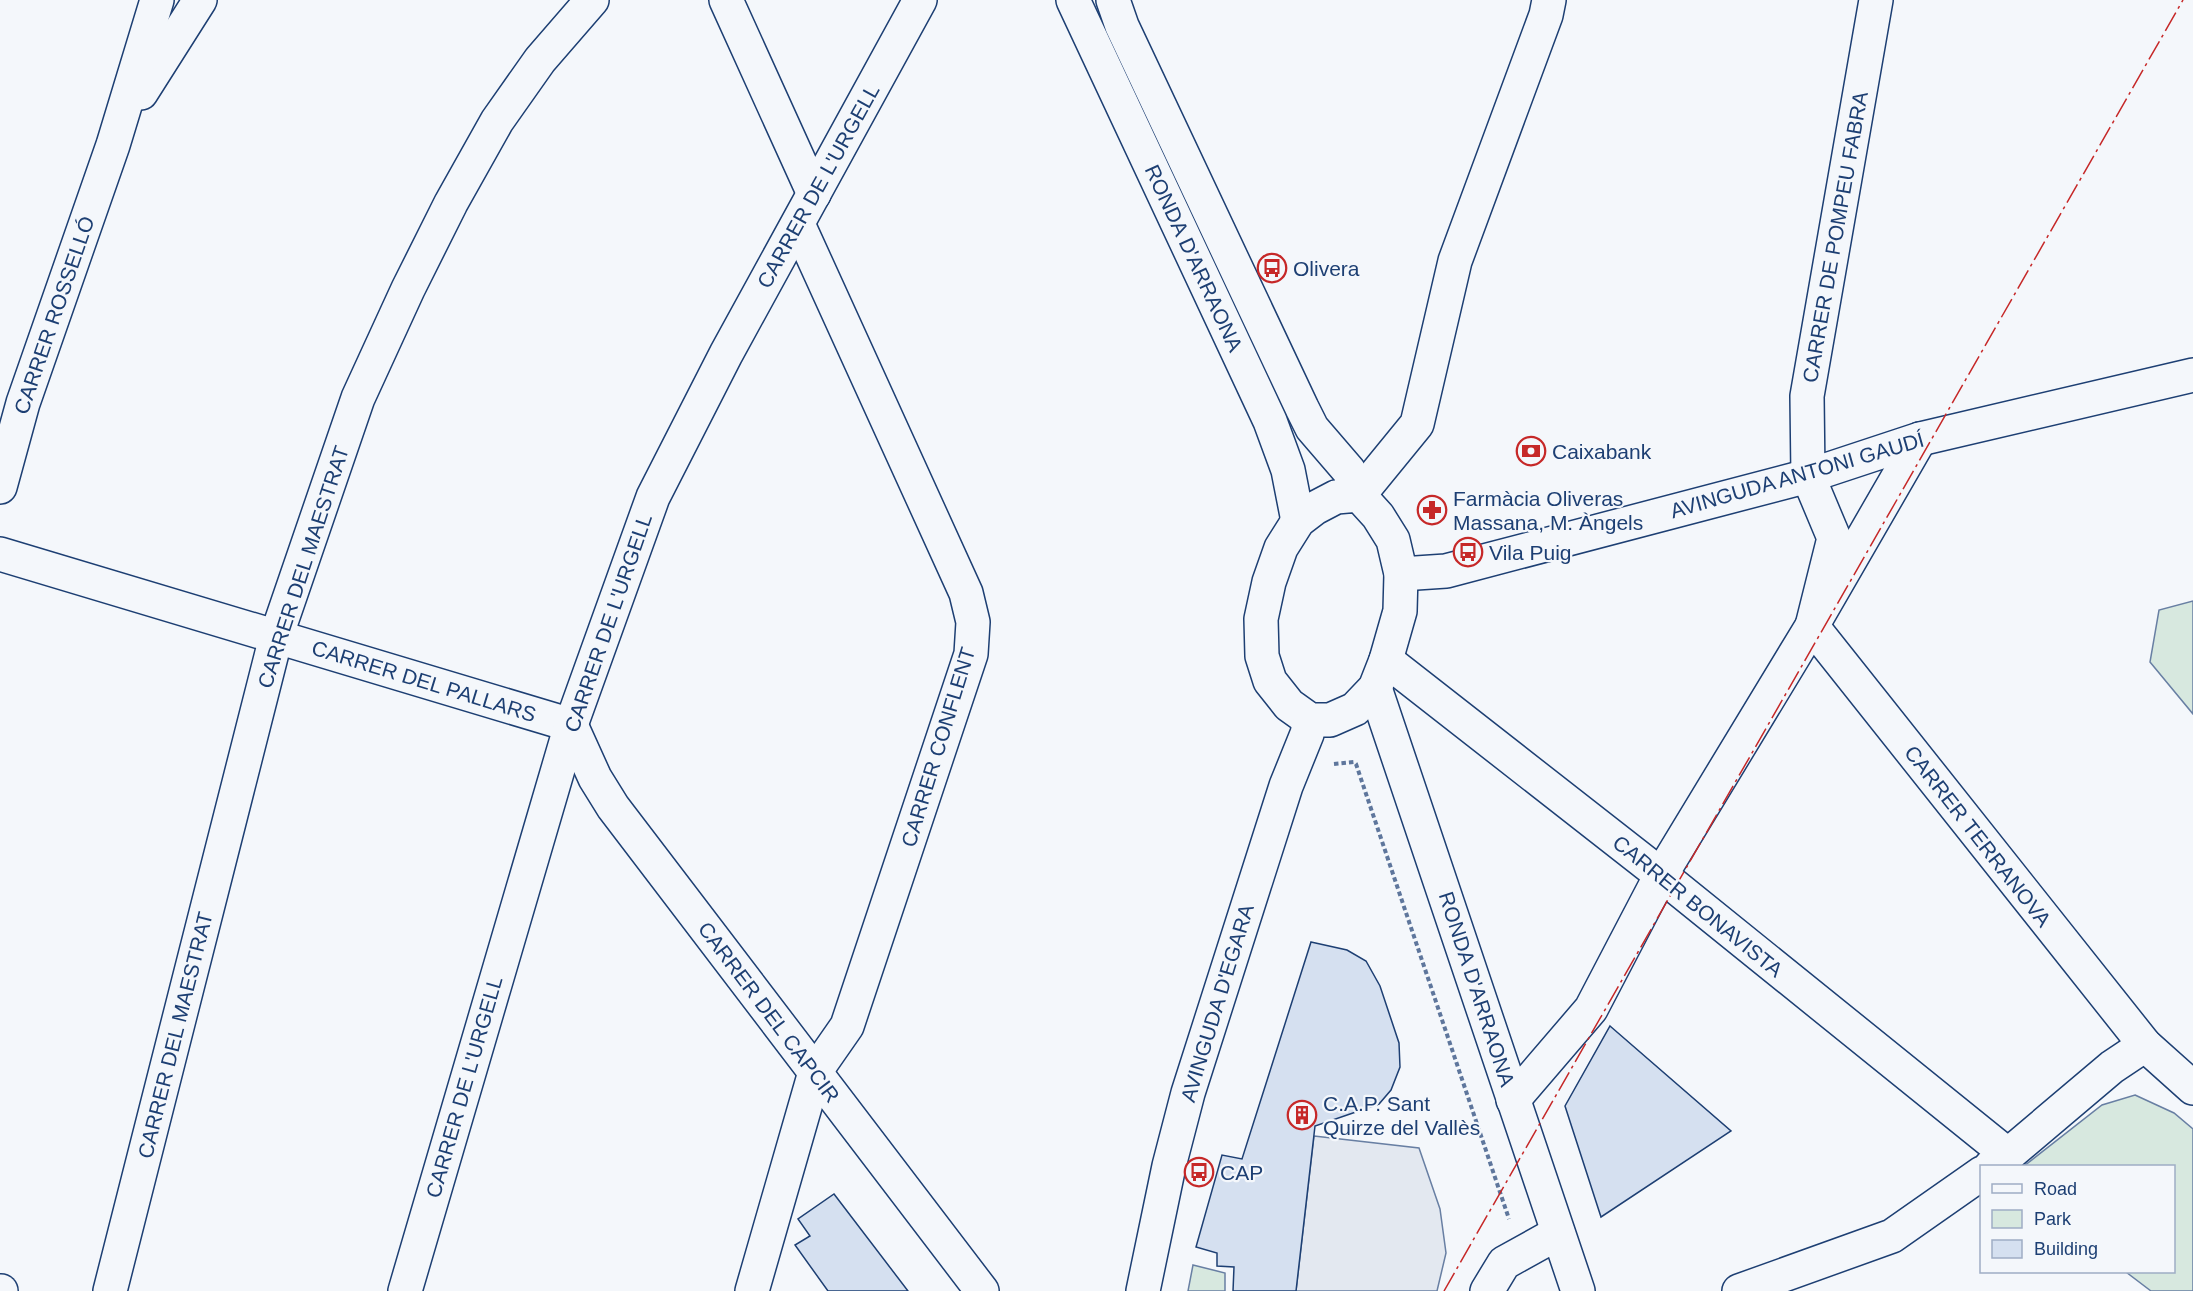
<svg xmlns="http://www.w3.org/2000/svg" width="2193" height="1291" font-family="Arial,sans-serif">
  <rect width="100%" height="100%" fill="#f4f7fb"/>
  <g fill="#d7e8df" stroke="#687fa3" stroke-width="1.5">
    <path d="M2193 601V714L2150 662 2159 610Z"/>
    <path d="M2135 1095 2174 1113 2193 1129V1291H2151L2126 1272H2174V1166H2024L2102 1105Z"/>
    <path d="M1193 1265 1225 1273V1291H1188Z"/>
  </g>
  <path fill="#e3e8f0" stroke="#687fa3" stroke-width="1.5" d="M1314 1136 1419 1148 1440 1209 1446 1253 1437 1291H1296Z"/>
  <g fill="#d5e0f0" stroke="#1d3f73" stroke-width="1.5">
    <path d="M1311 942 1347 950 1366 961 1380 986 1399 1043 1400 1067 1391 1090 1379 1104 1315 1126 1296 1291H1233L1234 1267 1217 1266V1253L1196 1247 1222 1155 1242 1159Z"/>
    <path d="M1610 1026 1731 1131 1601 1217 1565 1106Z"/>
    <path d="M834 1194 908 1291H828L795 1245 810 1236 798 1219Z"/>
  </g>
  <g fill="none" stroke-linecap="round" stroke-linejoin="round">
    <g stroke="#1d3f73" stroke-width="36">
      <g id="minor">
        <path d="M726 0 814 194"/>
        <path d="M1073 0 1270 421 1288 470 1298 521"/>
        <path d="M1113 0 1122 26 1302 408 1312 428 1349 471 1359 495 1378 516 1393 540 1401 574 1400 611 1386 660 1375 688 1355 709 1330 720H1310L1289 705 1270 681 1262 656 1261 619 1269 582 1281 548 1298 521 1315 508 1336 497 1359 495"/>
        <path d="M1876 0 1807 396 1808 476 1834 538 1812 626 2145 1045 2193 1088"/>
        <path d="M141 93 200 0"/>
        <path d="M0 487 23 403 113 145 157 0"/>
        <path d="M1359 495 1417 424 1455 261 1546 15 1549 0"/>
        <path d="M0 554 571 725 595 778 613 807 982 1291"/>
        <path d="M1401 574 1446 571 1808 476 1920 439 2193 375"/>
        <path d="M1386 660 1661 875 2008 1155"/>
        <path d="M1375 688 1578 1291"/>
        <path d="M1513 1100 1591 1009 1661 875 1812 626 1920 439"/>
        <path d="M1991 1166 2008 1155 2112 1067 2145 1045"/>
        <path d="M0 1291H1"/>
        <path d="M110 1291 276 637 358 398 408 289 451 203 497 121 540 60 592 0"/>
        <path d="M405 1291 571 725 653 497 726 354 920 0"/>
        <path d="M752 1291 815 1072 847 1026 971 654 973 622 966 593 798 224"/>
        <path d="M1143 1291 1169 1166 1188 1093 1286 786 1307 734 1310 720"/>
        <path d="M1487 1291 1504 1263 1558 1233"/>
        <path d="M1739 1291 1892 1236 1982 1173"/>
      </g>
    </g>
    <path stroke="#5e769c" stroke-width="4" stroke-dasharray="4.5 3" stroke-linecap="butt" d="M1334 764 1354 762 1356 764 1509 1219"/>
    <use href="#minor" stroke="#f4f7fb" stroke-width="33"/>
    <path stroke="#c62828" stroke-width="1.5" stroke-dasharray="21 4.5 3 4.5" stroke-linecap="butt" d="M1444 1291 2183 0"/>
  </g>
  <defs>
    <g id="bus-ring" transform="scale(1.5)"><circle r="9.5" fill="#f4f7fb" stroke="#c62828" stroke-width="1.5"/><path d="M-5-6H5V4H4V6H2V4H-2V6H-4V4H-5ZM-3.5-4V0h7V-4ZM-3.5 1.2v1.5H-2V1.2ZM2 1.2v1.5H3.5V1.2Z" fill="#c62828"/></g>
    <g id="bank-ring" transform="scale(1.5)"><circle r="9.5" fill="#f4f7fb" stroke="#c62828" stroke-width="1.5"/><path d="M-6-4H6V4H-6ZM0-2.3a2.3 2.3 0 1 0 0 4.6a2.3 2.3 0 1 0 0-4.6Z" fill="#c62828"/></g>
    <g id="pharmacy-ring" transform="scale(1.5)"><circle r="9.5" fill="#f4f7fb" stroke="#c62828" stroke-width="1.5"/><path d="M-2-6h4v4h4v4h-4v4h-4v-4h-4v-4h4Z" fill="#c62828"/></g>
    <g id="building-ring" transform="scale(1.5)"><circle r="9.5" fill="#f4f7fb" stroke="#c62828" stroke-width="1.5"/><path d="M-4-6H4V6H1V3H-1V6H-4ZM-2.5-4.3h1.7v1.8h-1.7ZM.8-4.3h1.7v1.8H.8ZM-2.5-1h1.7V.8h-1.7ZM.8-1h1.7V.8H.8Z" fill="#c62828"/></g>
  </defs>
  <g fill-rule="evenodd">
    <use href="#bus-ring" x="1272" y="268"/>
    <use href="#bank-ring" x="1531" y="451"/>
    <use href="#pharmacy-ring" x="1432" y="510"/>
    <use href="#bus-ring" x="1468" y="552"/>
    <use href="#building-ring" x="1302" y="1115"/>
    <use href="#bus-ring" x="1199" y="1172"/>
  </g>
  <g text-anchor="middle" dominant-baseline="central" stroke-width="4.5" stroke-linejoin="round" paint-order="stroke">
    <g font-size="21" fill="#1d3f73" stroke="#f4f7fb">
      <text transform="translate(818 186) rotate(-61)">CARRER DE L'URGELL</text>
      <text transform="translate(1835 237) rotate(-80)">CARRER DE POMPEU FABRA</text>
      <text transform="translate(1194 258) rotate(65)">RONDA D'ARRAONA</text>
      <text transform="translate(54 315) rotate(-71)">CARRER ROSSELLÓ</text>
      <text transform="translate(1797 475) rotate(-16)">AVINGUDA ANTONI GAUDÍ</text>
      <text transform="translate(303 567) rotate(-72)">CARRER DEL MAESTRAT</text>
      <text transform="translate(608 623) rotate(-71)">CARRER DE L'URGELL</text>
      <text transform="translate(424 681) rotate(17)">CARRER DEL PALLARS</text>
      <text transform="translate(938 747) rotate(-73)">CARRER CONFLENT</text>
      <text transform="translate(1978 836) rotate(52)">CARRER TERRANOVA</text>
      <text transform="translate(1698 906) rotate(39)">CARRER BONAVISTA</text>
      <text transform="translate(1477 989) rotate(72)">RONDA D'ARRAONA</text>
      <text transform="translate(1217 1003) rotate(-73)">AVINGUDA D'EGARA</text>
      <text transform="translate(769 1012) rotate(53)">CARRER DEL CAPCIR</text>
      <text transform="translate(175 1035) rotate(-76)">CARRER DEL MAESTRAT</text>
      <text transform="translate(464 1087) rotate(-74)">CARRER DE L'URGELL</text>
    </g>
    <g font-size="21" fill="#1d3f73" stroke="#f4f7fb" text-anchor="start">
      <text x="1293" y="268">Olivera</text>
      <text x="1552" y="451">Caixabank</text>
      <text x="1453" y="498">Farmàcia Oliveras<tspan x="1453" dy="24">Massana, M. Àngels</tspan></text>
      <text x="1489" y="552">Vila Puig</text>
      <text x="1323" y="1103">C.A.P. Sant<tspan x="1323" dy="24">Quirze del Vallès</tspan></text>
      <text x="1220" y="1172">CAP</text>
    </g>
  </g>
  <rect x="1980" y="1165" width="195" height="108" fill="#f4f7fb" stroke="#9eadc5" stroke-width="1.5"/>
  <rect x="1992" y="1184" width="30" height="9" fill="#f4f7fb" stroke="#9eadc5" stroke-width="1.5"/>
  <text x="2034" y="1195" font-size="18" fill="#1d3f73">Road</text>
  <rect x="1992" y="1210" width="30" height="18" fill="#d7e8df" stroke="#9eadc5" stroke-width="1.5"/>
  <text x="2034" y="1225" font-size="18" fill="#1d3f73">Park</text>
  <rect x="1992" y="1240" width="30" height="18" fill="#d5e0f0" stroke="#9eadc5" stroke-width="1.5"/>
  <text x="2034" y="1255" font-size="18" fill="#1d3f73">Building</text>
</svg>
